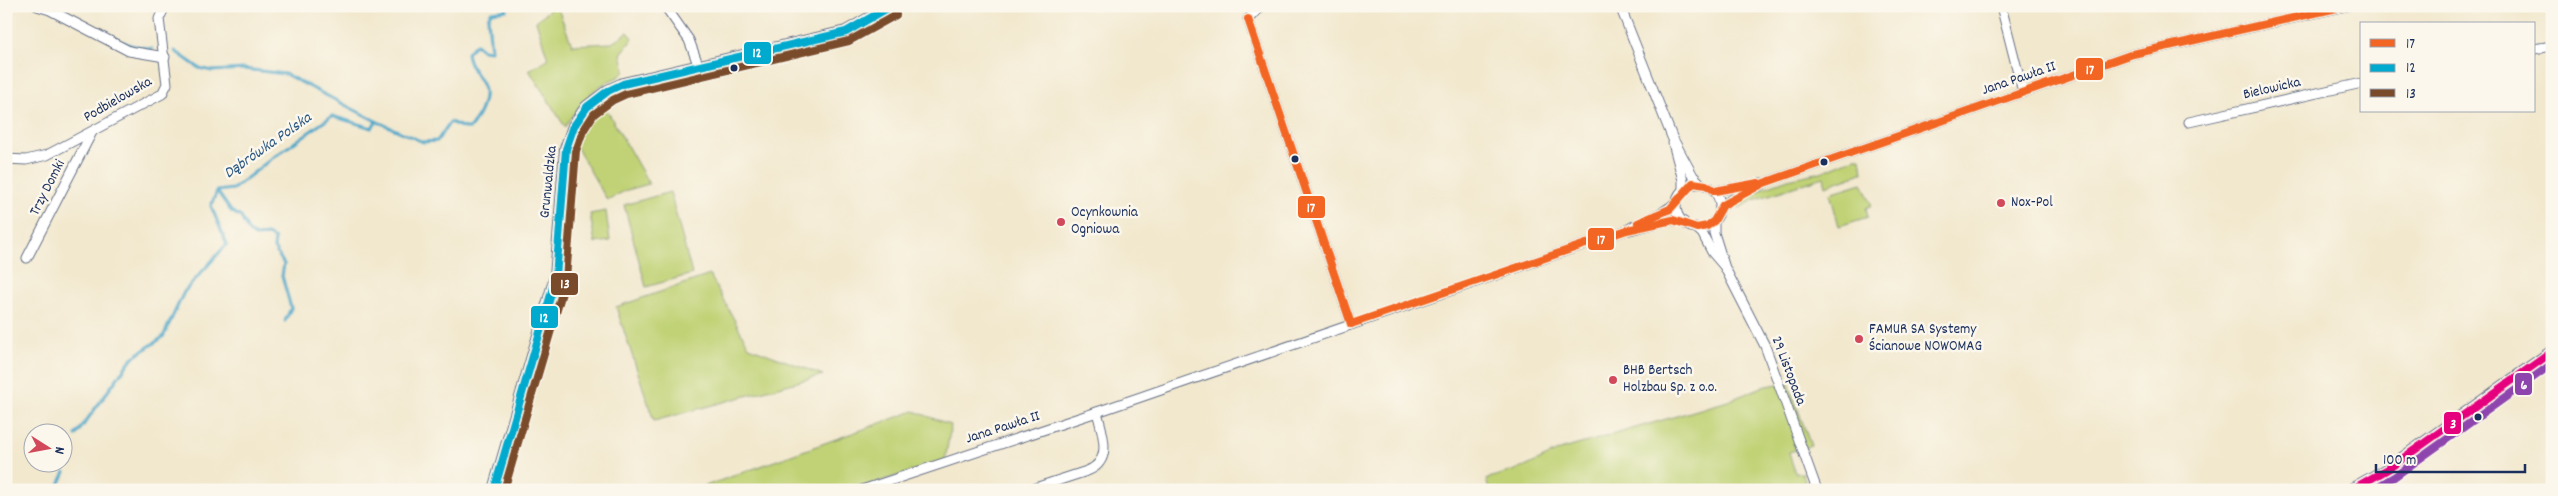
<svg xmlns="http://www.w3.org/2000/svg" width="2558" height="496" font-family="Dekko,sans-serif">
  <rect width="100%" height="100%" fill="#fbf7ec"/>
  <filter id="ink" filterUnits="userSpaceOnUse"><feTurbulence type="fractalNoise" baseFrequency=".02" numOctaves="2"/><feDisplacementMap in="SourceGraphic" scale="10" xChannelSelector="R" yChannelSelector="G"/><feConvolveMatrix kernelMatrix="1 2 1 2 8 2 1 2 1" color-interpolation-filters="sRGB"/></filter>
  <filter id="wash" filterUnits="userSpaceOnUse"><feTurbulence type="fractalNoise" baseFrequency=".0096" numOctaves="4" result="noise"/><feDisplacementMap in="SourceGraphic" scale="20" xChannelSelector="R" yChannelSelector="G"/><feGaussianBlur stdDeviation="1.12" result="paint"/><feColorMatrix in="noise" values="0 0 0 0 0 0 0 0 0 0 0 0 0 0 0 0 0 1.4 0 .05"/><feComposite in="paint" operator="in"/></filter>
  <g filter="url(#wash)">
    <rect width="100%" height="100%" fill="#f2e8ce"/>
    <g fill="#c0d275" stroke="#6e806a">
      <path d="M554 6H557L572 45 612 43 628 32 633 38 621 54 625 70C621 79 610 79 602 85 587 95 574 111 565 127L529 70 548 59 536 21Z"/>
      <path d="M604 105 649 184 627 190 607 200 574 143 593 111Z"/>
      <path d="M1855 158H1861L1863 172 1859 174 1826 186 1824 177 1754 200 1739 208 1736 198 1788 179 1821 172Z"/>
      <path d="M1862 183 1872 205 1866 208 1868 217 1839 226 1830 193Z"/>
      <path d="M670 192 692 274 646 287 624 205Z"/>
      <path d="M606 211 610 241 595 243 590 214Z"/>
      <path d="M710 275 749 347 823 375 654 421 616 307Z"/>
      <path d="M1788 382 1811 446 1789 452 1795 473H1803L1806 486 1793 490H1489L1486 479 1525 467 1560 450 1728 401 1762 387Z"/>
      <path d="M914 411 951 425 945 461 852 490H694Z"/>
    </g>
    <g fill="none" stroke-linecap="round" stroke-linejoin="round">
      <g stroke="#4ca7ca" stroke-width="3">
        <path d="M53 6 66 13"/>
        <path d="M107 35 130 45 152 49"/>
        <path d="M175 51 199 68 212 71 244 69 285 74 376 121"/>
        <path d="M217 191 231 211 241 217 249 232 255 236 268 235 275 239 274 248 284 264 282 276 291 308 285 321"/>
        <path d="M76 435 132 358 163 337 184 292 227 244 211 206 217 191 233 189 271 159 332 116 372 128 376 121 423 142 437 141 450 122 464 128H470C478 118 489 97 482 84 476 72 469 67 467 53L476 44 483 50 491 51 488 18 491 12 507 10 506 6"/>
        <path d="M54 490 57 489 65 472"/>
      </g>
    </g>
  </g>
  <g filter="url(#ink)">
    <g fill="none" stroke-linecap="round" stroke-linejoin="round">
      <g stroke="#667085" stroke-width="11">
        <g id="street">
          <path d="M37 6 50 10 129 51 165 57"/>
          <path d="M665 6 689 40 699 67"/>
          <path d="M1261 6 1248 19 1351 324"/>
          <path d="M1620 6 1672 137 1693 176 1701 184"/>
          <path d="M2001 6 2023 92"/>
          <path d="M2534 49 2552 46"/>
          <path d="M2189 122 2362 83"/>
          <path d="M1673 143 1683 180V190"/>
          <path d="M6 159 26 160 47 155 162 94 167 84 159 19 165 6"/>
          <circle cx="1698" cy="206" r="22"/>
          <path d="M1715 191 1761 183"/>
          <path d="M1720 208C1732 196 1750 192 1764 183L2133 54 2347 6"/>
          <path d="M1714 221V233L1724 265"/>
          <path d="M1695 227 1702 233 1712 252 1724 266 1765 346 1817 490"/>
          <path d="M1630 230 1670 220 1684 222"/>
          <path d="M27 258 92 132"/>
          <path d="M862 490 1097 412 1627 230C1643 219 1664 215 1677 201"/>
          <path d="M1029 490 1087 471C1114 461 1102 432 1097 412"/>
        </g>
      </g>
      <g stroke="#667085" stroke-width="14">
        <g id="secondary">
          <path d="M494 490 556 277 566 149 574 126 587 107 608 91 623 84 846 32 891 6"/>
          <path d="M2351 490 2388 469 2552 352"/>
        </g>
      </g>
      <use href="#street" stroke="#fff" stroke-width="9"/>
      <use href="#secondary" stroke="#fff" stroke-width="12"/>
      <g stroke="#fbf7ec" stroke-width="11">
        <g id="bus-1">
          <path d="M1248 19 1351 324"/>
          <path d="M1638 223 1670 209 1693 183 1706 185 1715 191 1758 183"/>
          <path d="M1351 324 1627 230 1673 220 1697 228 1707 226 1714 221 1723 205 1764 183 2133 54 2346 6"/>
        </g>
      </g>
      <g stroke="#fbf7ec" stroke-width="11">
        <path id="bus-2" d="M494 490 556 277 566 149 574 126 587 107 608 91 623 84 846 32 891 6"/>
      </g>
      <g stroke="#fbf7ec" stroke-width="11">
        <path id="bus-3" d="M504 490 566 279 576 151 583 131 594 114 613 100 626 94 849 41 896 15"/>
      </g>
      <g stroke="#fbf7ec" stroke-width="11">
        <path id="bus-4" d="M2351 490 2388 469 2552 352"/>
      </g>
      <g stroke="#fbf7ec" stroke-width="11">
        <path id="bus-5" d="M2372 490 2394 477 2552 364"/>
      </g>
      <use href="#bus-1" stroke="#f26522" stroke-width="8"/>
      <use href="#bus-2" stroke="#00a9ce" stroke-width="8"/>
      <use href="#bus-3" stroke="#7a4b2a" stroke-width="8"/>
      <use href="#bus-4" stroke="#e5007d" stroke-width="8"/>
      <use href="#bus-5" stroke="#8e44ad" stroke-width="8"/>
    </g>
  </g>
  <g fill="#1b2f5e" stroke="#fbf7ec" stroke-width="2">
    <circle cx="734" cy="68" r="4.5"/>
    <circle cx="1295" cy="159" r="4.5"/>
    <circle cx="1824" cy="162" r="4.5"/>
    <circle cx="2478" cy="417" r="4.5"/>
  </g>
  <g fill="#d1495b" stroke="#fbf7ec" stroke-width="2">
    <circle cx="2001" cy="203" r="5"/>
    <circle cx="1061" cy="222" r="5"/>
    <circle cx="1859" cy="339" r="5"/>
    <circle cx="1613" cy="380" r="5"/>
  </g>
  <g text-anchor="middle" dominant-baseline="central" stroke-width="5" stroke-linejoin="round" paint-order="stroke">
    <g font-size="15" fill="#1b2f5e" stroke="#fbf7ec">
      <text transform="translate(2019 79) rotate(-19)">Jana Pawła II</text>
      <text transform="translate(2272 89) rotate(-13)">Bielowicka</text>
      <text transform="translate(118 100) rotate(-30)">Podbielowska</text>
      <text transform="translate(549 182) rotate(-84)">Grunwaldzka</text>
      <text transform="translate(48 188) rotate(-63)">Trzy Domki</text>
      <text transform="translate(1788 371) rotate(69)">29 Listopada</text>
      <text transform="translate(1003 428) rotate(-18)">Jana Pawła II</text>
    </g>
    <g font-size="15" fill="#1b2f5e" stroke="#fbf7ec" text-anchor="start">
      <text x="2011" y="203">Nox-Pol</text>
      <text x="1071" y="213">Ocynkownia<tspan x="1071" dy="17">Ogniowa</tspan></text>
      <text x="1869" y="330">FAMUR SA Systemy<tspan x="1869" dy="17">Ścianowe NOWOMAG</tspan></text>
      <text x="1623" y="371">BHB Bertsch<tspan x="1623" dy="17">Holzbau Sp. z o.o.</tspan></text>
    </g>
    <g font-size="16" font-style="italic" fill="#2c5984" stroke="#fbf7ec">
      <text transform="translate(268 146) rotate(-35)">Dąbrówka Polska</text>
    </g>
  </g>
  <g stroke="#fbf7ec" stroke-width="2">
    <rect x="743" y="41" width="29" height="24" rx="5" fill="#00a9ce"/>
    <rect x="2075" y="57" width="29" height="24" rx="5" fill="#f26522"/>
    <rect x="1297" y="195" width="29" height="24" rx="5" fill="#f26522"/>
    <rect x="1587" y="227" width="28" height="24" rx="5" fill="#f26522"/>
    <rect x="550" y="272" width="29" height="24" rx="5" fill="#7a4b2a"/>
    <rect x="530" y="305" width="29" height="24" rx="5" fill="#00a9ce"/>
    <rect x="2514" y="372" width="19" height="24" rx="5" fill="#8e44ad"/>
    <rect x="2443" y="411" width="19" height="24" rx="5" fill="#e5007d"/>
  </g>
  <g font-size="14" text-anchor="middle" font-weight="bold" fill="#fff">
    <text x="757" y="57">12</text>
    <text x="2090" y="74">17</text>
    <text x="1311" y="212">17</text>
    <text x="1601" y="244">17</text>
    <text x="565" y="288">13</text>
    <text x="544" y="322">12</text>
    <text x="2524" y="389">6</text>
    <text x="2453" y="428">3</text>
  </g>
  <rect width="2558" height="496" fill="none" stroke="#fbf7ec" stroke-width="25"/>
  <rect x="2360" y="22" width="175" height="90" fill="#fbf7ec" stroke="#a1a7b3"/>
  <rect x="2370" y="39" width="25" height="8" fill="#f26522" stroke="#a1a7b3"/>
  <text x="2406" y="48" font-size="15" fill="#1b2f5e">17</text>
  <rect x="2370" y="64" width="25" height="8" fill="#00a9ce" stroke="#a1a7b3"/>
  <text x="2406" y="72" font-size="15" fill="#1b2f5e">12</text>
  <rect x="2370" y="89" width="25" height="8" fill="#7a4b2a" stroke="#a1a7b3"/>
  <text x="2406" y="98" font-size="15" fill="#1b2f5e">13</text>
  <g transform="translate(48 448) rotate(101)"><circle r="24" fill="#fbf7ec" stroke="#a1a7b3"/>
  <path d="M0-4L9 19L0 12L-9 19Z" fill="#d1495b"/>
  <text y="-8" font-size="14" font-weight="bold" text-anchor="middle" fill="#1b2f5e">N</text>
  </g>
  <path d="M2376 464v8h149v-8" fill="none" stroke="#1b2f5e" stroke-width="2.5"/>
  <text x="2383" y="464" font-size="15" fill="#1b2f5e" stroke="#fbf7ec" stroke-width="4" paint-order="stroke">100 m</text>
</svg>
